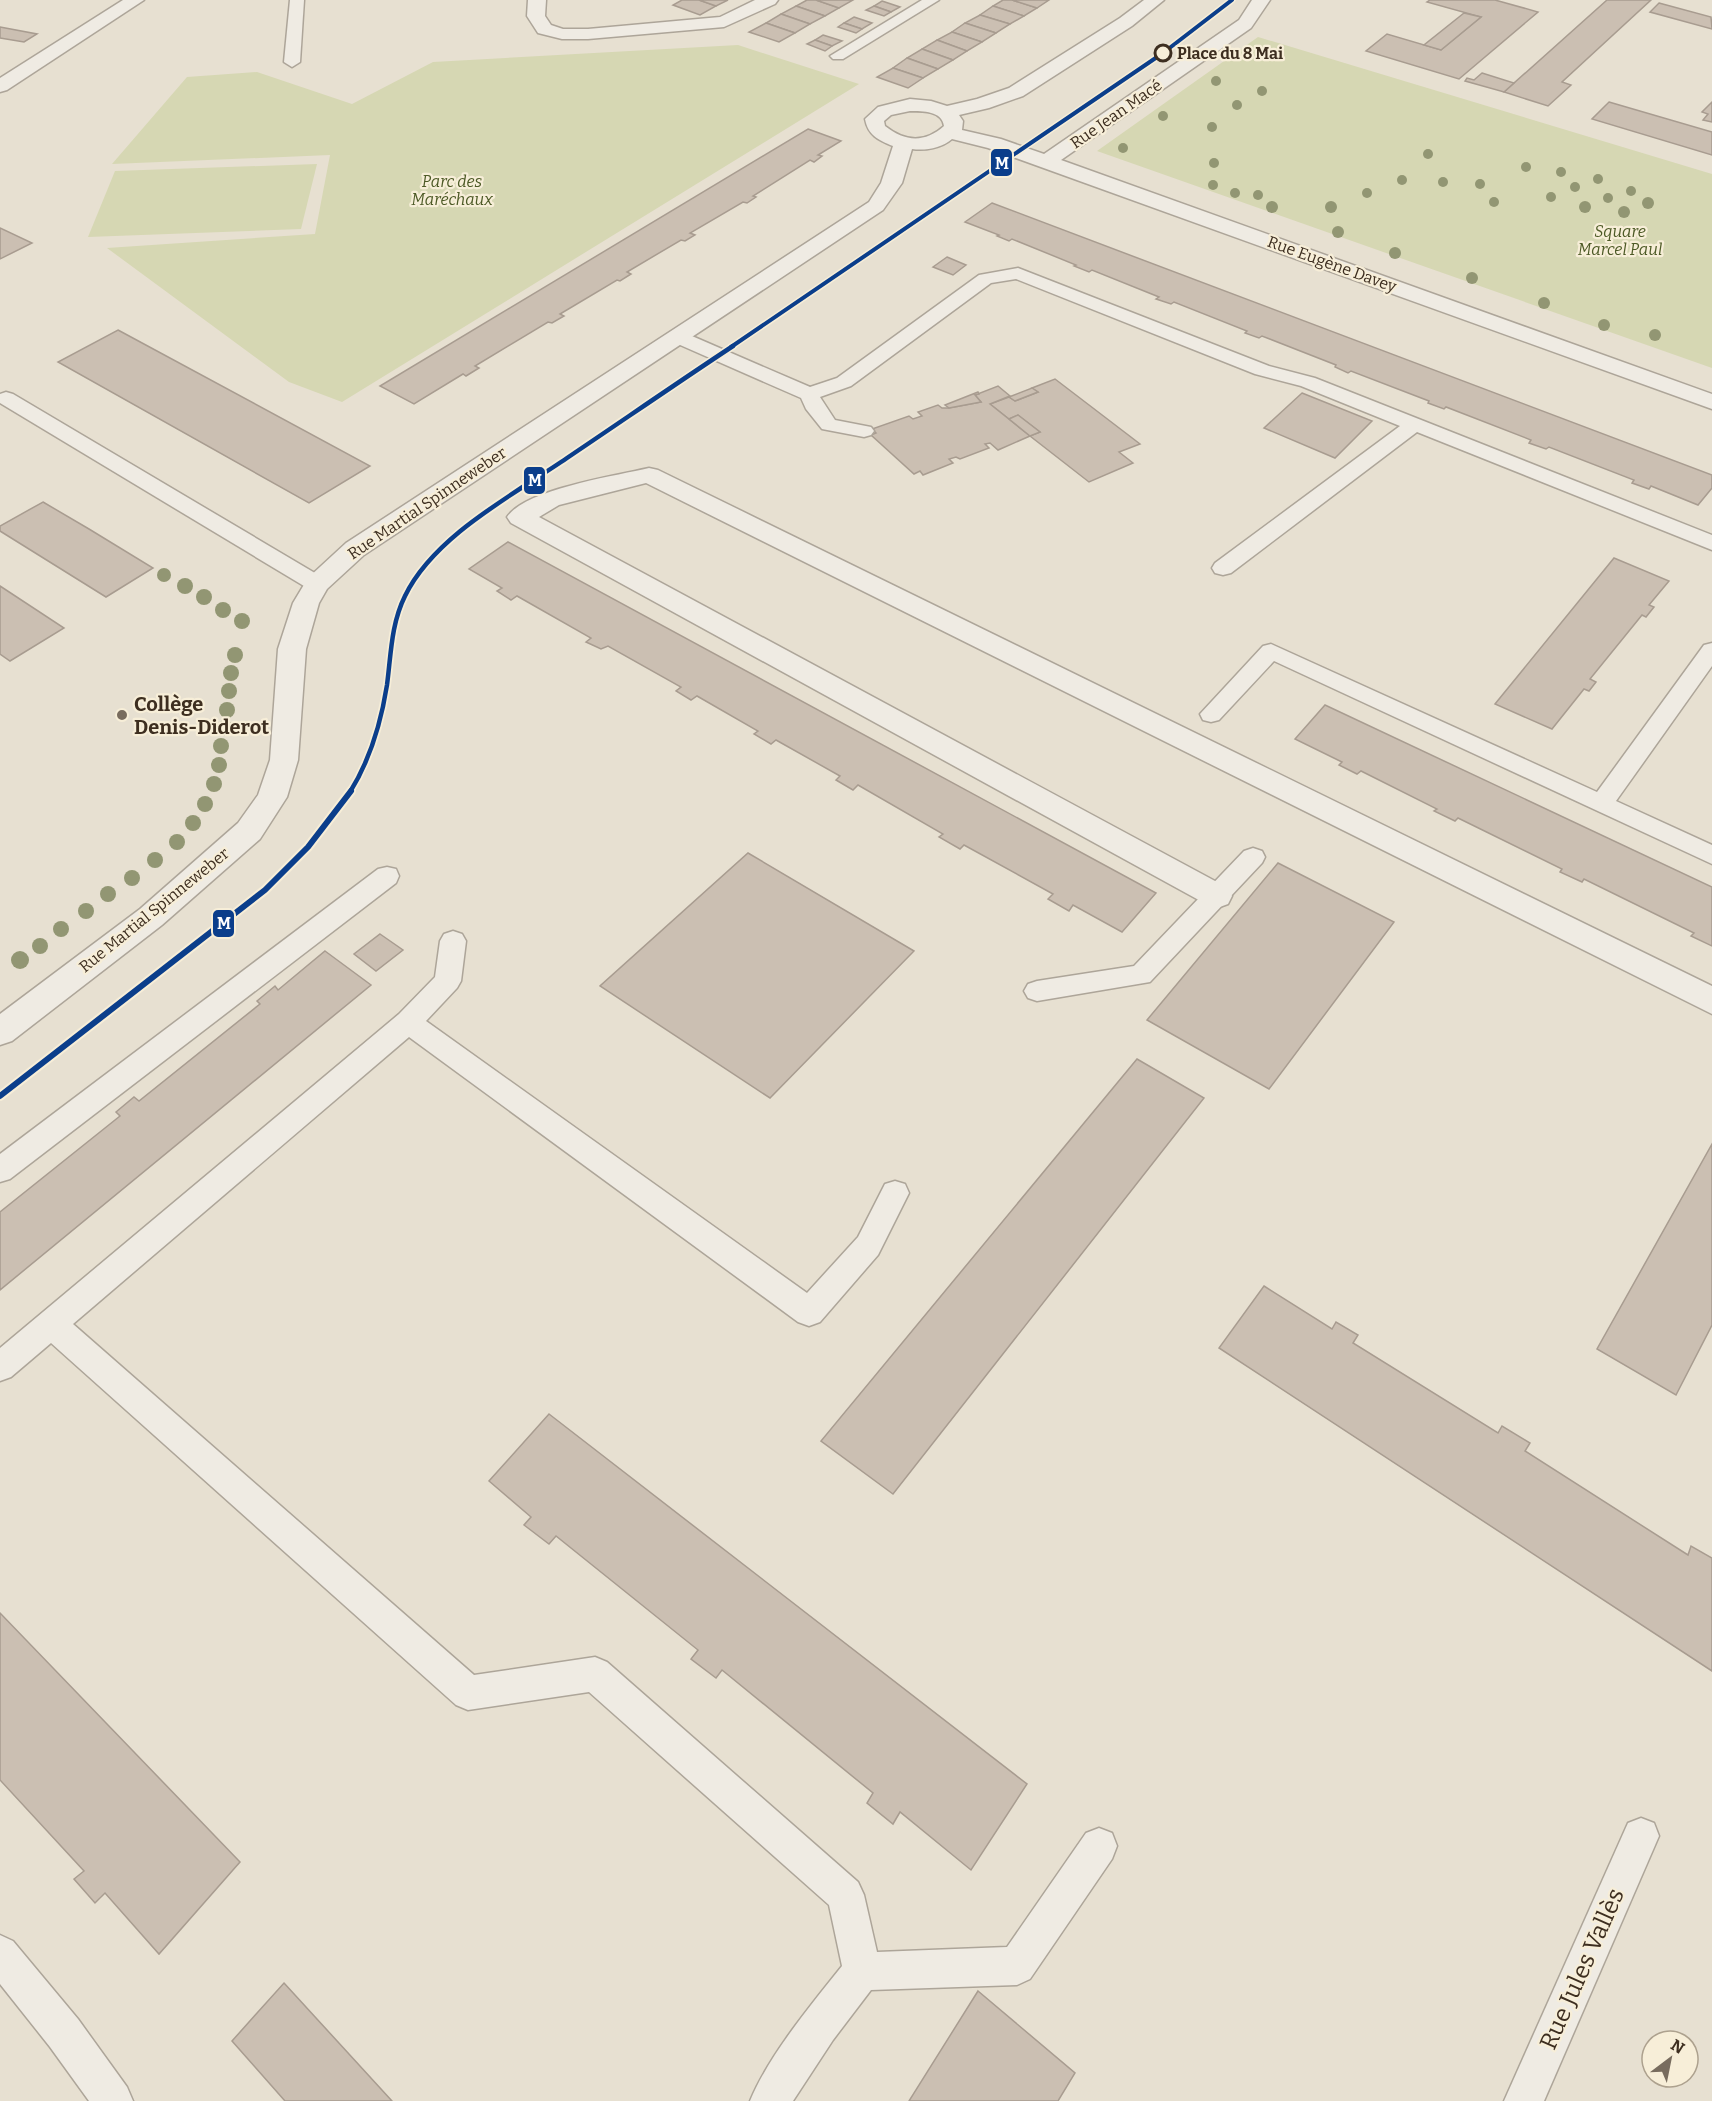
<svg xmlns="http://www.w3.org/2000/svg" width="1712" height="2101" font-family="Bitter,serif">
  <rect width="100%" height="100%" fill="#e7e0d1"/>
  <g fill="#d6d7b3">
    <path d="M1258 37 1712 174V368L1097 151Z"/>
    <path d="M738 45 859 84 342 402 289 382 107 248 315 234 330 155 112 164 187 77 257 72 352 104 433 62Z"/>
    <path d="M317 164 301 229 88 237 115 171Z"/>
  </g>
  <g fill="#cbbfb2" stroke="#a89c90" stroke-width="1.5">
    <path d="M682 0H699L716 6 700 15 673 5Z"/>
    <path d="M699 0H728L716 6Z"/>
    <path d="M807 0H816L839 8 825 16 796 6Z"/>
    <path d="M816 0H853L839 8Z"/>
    <path d="M1003 0H1012L1037 8 1024 16 993 6Z"/>
    <path d="M1012 0H1049L1037 8Z"/>
    <path d="M1430 0H1495L1538 12 1459 79 1366 51 1387 34 1441 50 1481 17 1427 2Z"/>
    <path d="M1607 0H1651L1562 82 1571 85 1548 106 1504 92Z"/>
    <path d="M882 1 900 7 891 12 874 6Z"/>
    <path d="M1659 3 1711 17 1712 29 1650 12Z"/>
    <path d="M796 6 825 16 810 24 781 14Z"/>
    <path d="M874 6 891 12 884 16 866 10Z"/>
    <path d="M993 6 1024 16 1010 24 980 15Z"/>
    <path d="M1464 13 1481 17 1441 50 1424 45Z"/>
    <path d="M781 14 810 24 795 33 766 23Z"/>
    <path d="M980 15 1010 24 996 33 965 23Z"/>
    <path d="M854 17 872 23 862 29 844 23Z"/>
    <path d="M766 23 795 33 779 42 749 32Z"/>
    <path d="M844 23 862 29 856 33 838 27Z"/>
    <path d="M965 23 996 33 982 42 952 32Z"/>
    <path d="M0 27 37 34 24 42 0 38Z"/>
    <path d="M952 32 982 42 967 51 937 40Z"/>
    <path d="M823 35 842 41 832 46 815 40Z"/>
    <path d="M815 40 832 46 825 51 807 44Z"/>
    <path d="M937 40 967 51 953 60 922 49Z"/>
    <path d="M922 49 953 60 938 69 907 58Z"/>
    <path d="M907 58 938 69 923 78 893 68Z"/>
    <path d="M893 68 923 78 908 88 877 77Z"/>
    <path d="M1482 73 1514 83 1504 92 1465 81 1467 78 1474 80Z"/>
    <path d="M1609 102 1712 132V155L1592 119Z"/>
    <path d="M1712 102V122L1703 120 1708 114 1702 112Z"/>
    <path d="M808 129 841 141 818 155 822 156 814 162 810 160 753 196 756 197 747 203 743 202 690 233 695 235 685 241 681 240 627 272 631 274 620 281 617 280 560 314 564 316 552 323 548 322 475 366 479 368 466 376 463 374 414 404 380 386Z"/>
    <path d="M992 203 1712 475V488L1698 505 1651 486 1649 489 1632 483 1634 480 1549 447 1546 449 1529 443 1531 440 1446 407 1444 409 1428 403 1429 401 1351 371 1348 373 1335 367 1336 365 1262 336 1259 338 1245 333 1247 331 1174 302 1171 304 1156 299 1159 297 1092 270 1089 272 1074 266 1076 265 1012 239 1009 241 997 236 999 235 965 222Z"/>
    <path d="M0 228 32 243 0 259Z"/>
    <path d="M947 257 966 265 953 275 933 267Z"/>
    <path d="M118 330 370 466 309 503 58 362Z"/>
    <path d="M1055 379 1140 444 1119 452 1133 463 1089 482 1030 436 1040 432 1018 415 1009 419 990 404 1009 397 1015 401 1038 392 1032 388Z"/>
    <path d="M998 386 1010 396 990 404 1030 436 998 450 990 443 985 444 989 448 960 459 956 457 949 459 953 463 923 475 920 471 914 474 871 435 876 433 872 429 909 416 913 419 922 416 918 412 938 405 942 408H949L981 402 975 395Z"/>
    <path d="M1032 388 1038 392 1015 401 1009 397Z"/>
    <path d="M978 392 979 394 975 395 981 402 949 408 945 405Z"/>
    <path d="M1302 393 1372 421 1335 458 1264 428Z"/>
    <path d="M1018 415 1040 432 1030 436 1009 419Z"/>
    <path d="M43 502 89 529 153 568 106 597 0 531V526Z"/>
    <path d="M508 542 1156 893 1122 932 1073 905 1069 911 1048 899 1053 894 964 845 960 849 939 837 943 834 858 785 853 790 836 780 840 776 776 740 771 744 754 734 758 731 697 696 691 700 676 691 681 687 608 646 601 649 586 642 591 638 517 596 511 600 497 591 502 588 469 569Z"/>
    <path d="M1614 558 1669 581 1649 605 1654 607 1646 617 1642 615 1590 679 1596 682 1589 691 1584 689 1552 729 1495 704Z"/>
    <path d="M0 586 64 628 10 661 0 654Z"/>
    <path d="M1325 705 1712 887V946L1691 936 1694 933 1584 879 1582 882 1560 872 1562 869 1458 818 1455 821 1434 811 1437 809 1361 771 1357 774 1339 765 1342 762 1295 739Z"/>
    <path d="M748 853 914 951 770 1098 600 986Z"/>
    <path d="M1278 863 1394 922 1269 1089 1147 1020Z"/>
    <path d="M380 934 403 950 376 971 354 954Z"/>
    <path d="M325 951 371 985 0 1290V1212L120 1116 116 1112 134 1097 139 1101 260 1004 257 1001 275 986 278 990Z"/>
    <path d="M1137 1059 1204 1098 893 1494 821 1441Z"/>
    <path d="M1712 1144V1325L1676 1395 1597 1349Z"/>
    <path d="M1264 1286 1332 1329 1336 1322 1358 1335 1353 1343 1498 1433 1502 1426 1530 1443 1525 1451 1688 1555 1691 1546 1712 1558V1671L1219 1348Z"/>
    <path d="M549 1414 1027 1784 971 1870 900 1812 893 1824 867 1803 873 1793 722 1670 716 1678 691 1659 698 1650 556 1536 549 1544 524 1525 531 1517 489 1481Z"/>
    <path d="M0 1613 240 1862 159 1954 105 1893 95 1903 74 1879 84 1871 0 1780Z"/>
    <path d="M284 1983 392 2101H285L232 2041Z"/>
    <path d="M978 1991 1075 2073 1058 2101H909Z"/>
  </g>
  <g fill="none" stroke-linecap="round" stroke-linejoin="round">
    <g stroke="#ada599" stroke-width="3">
      <g id="lane">
        <path d="M290 0H304L300 62 292 67 284 62Z"/>
        <path d="M922 0H939L843 59H833L830 56Z"/>
        <path d="M1018 268 1269 366 1315 378 1712 535V550L1417 432 1231 573 1223 575 1215 573 1212 568 1215 563 1400 426 1301 386 1255 374 1016 279 991 283 851 386 820 397 835 420 871 427 874 431 871 435 864 437 822 429 806 409 801 398 671 341 669 337 671 333H685L810 387 837 378 979 275Z"/>
        <path d="M6 392 13 394 325 579 328 584 325 589 317 591 309 589 0 403V394Z"/>
        <path d="M1712 643V666L1616 801 1712 845V864L1274 661 1219 720 1211 722 1203 720 1200 714 1263 646 1271 644 1597 792 1704 645Z"/>
        <path d="M1253 848 1262 851 1265 857 1262 863 1150 982 1037 1001 1028 998 1024 991 1028 984 1037 981 1134 966 1244 851Z"/>
        <path d="M387 867 396 869 399 876 396 883 10 1179 0 1182V1154L378 869Z"/>
        <path d="M453 931 462 934 466 941 461 981 457 988 426 1021 807 1293 858 1237 885 1184 895 1181 905 1184 909 1193 878 1255 820 1322 809 1326 798 1322 409 1037 73 1324 474 1675 595 1657 607 1662 858 1882 864 1895 877 1952 1007 1947 1086 1833 1099 1828 1112 1833 1117 1846 1112 1859 1030 1979 1017 1985 871 1990 833 2040 793 2101H750C769 2055 811 2005 842 1966L829 1905 589 1692 468 1710 456 1705 51 1343 11 1377 0 1381V1348L399 1014 435 977 440 941 444 934Z"/>
        <path d="M1641 1818 1654 1823 1659 1836 1544 2101H1504L1628 1823Z"/>
        <path d="M0 1935 13 1941 78 2019 127 2087 133 2101H89L50 2047 0 1984Z"/>
      </g>
    </g>
    <g stroke="#ada599" stroke-width="3">
      <g id="street">
        <path d="M123 0H144L7 90 0 92V78Z"/>
        <path d="M528 0H546L545 16 551 25 563 29H588L720 17 755 0H778L775 4 724 27 588 39H562L538 33 527 16Z"/>
        <path d="M1144 0H1164L1132 26 1023 96 989 108 959 115 963 121 962 130 1001 139 1044 154 1239 20 1252 0H1270L1251 28 1061 160 1712 394V409L988 148 952 139C942 148 925 151 912 149L902 183 883 210 364 555 327 589 319 603 306 649 298 760 287 797 260 839 162 925 12 1041 0 1045V1014L140 909 238 823 258 795 270 760 278 649 293 603 308 578 346 543 869 202 881 183 893 146C878 140 868 135 865 119L878 107 910 99 931 101 947 106 977 99 1009 88 1120 18ZM910 111C923 111 942 111 944 126 925 143 905 142 885 126L884 121 891 115Z"/>
        <path d="M649 468 658 470 1712 986V1014L646 483 559 505 539 517 1228 888 1232 896 1228 904 1217 908 1206 904 511 523 507 517C526 489 615 476 649 468Z"/>
      </g>
    </g>
    <use href="#lane" fill="#efebe3" fill-rule="evenodd"/>
    <use href="#street" fill="#efebe3" fill-rule="evenodd"/>
    <g stroke="#f7eed8" stroke-width="7">
      <path id="tram-1-far2" d="M731 347 1163 53 1232 0"/>
    </g>
    <g stroke="#f7eed8" stroke-width="8">
      <path id="tram-1-far1" d="M350 792C370 760 381 723 387 685 391 655 391 624 405 596 434 536 513 495 567 458 622 421 677 383 733 346"/>
    </g>
    <g stroke="#f7eed8" stroke-width="10">
      <path id="tram-1" d="M0 1096 265 890 308 847 351 791"/>
    </g>
    <use href="#tram-1-far2" stroke="#0b3e8b" stroke-width="4"/>
    <use href="#tram-1-far1" stroke="#0b3e8b" stroke-width="4.5"/>
    <use href="#tram-1" stroke="#0b3e8b" stroke-width="6"/>
  </g>
  <g fill="#929673">
    <circle cx="1216" cy="81" r="5"/>
    <circle cx="1262" cy="91" r="5"/>
    <circle cx="1237" cy="105" r="5"/>
    <circle cx="1163" cy="116" r="5"/>
    <circle cx="1212" cy="127" r="5"/>
    <circle cx="1123" cy="148" r="5"/>
    <circle cx="1428" cy="154" r="5"/>
    <circle cx="1214" cy="163" r="5"/>
    <circle cx="1526" cy="167" r="5"/>
    <circle cx="1561" cy="172" r="5"/>
    <circle cx="1598" cy="179" r="5"/>
    <circle cx="1402" cy="180" r="5"/>
    <circle cx="1443" cy="182" r="5"/>
    <circle cx="1480" cy="184" r="5"/>
    <circle cx="1213" cy="185" r="5"/>
    <circle cx="1575" cy="187" r="5"/>
    <circle cx="1631" cy="191" r="5"/>
    <circle cx="1235" cy="193" r="5"/>
    <circle cx="1367" cy="193" r="5"/>
    <circle cx="1258" cy="195" r="5"/>
    <circle cx="1551" cy="197" r="5"/>
    <circle cx="1608" cy="198" r="5"/>
    <circle cx="1494" cy="202" r="5"/>
    <circle cx="1648" cy="203" r="6"/>
    <circle cx="1272" cy="207" r="6"/>
    <circle cx="1331" cy="207" r="6"/>
    <circle cx="1585" cy="207" r="6"/>
    <circle cx="1624" cy="212" r="6"/>
    <circle cx="1338" cy="232" r="6"/>
    <circle cx="1395" cy="253" r="6"/>
    <circle cx="1472" cy="278" r="6"/>
    <circle cx="1544" cy="303" r="6"/>
    <circle cx="1604" cy="325" r="6"/>
    <circle cx="1655" cy="335" r="6"/>
    <circle cx="164" cy="575" r="7"/>
    <circle cx="185" cy="586" r="8"/>
    <circle cx="204" cy="597" r="8"/>
    <circle cx="223" cy="610" r="8"/>
    <circle cx="242" cy="621" r="8"/>
    <circle cx="235" cy="655" r="8"/>
    <circle cx="231" cy="673" r="8"/>
    <circle cx="229" cy="691" r="8"/>
    <circle cx="227" cy="710" r="8"/>
    <circle cx="225" cy="728" r="8"/>
    <circle cx="221" cy="746" r="8"/>
    <circle cx="219" cy="765" r="8"/>
    <circle cx="214" cy="784" r="8"/>
    <circle cx="205" cy="804" r="8"/>
    <circle cx="193" cy="823" r="8"/>
    <circle cx="177" cy="842" r="8"/>
    <circle cx="155" cy="860" r="8"/>
    <circle cx="132" cy="878" r="8"/>
    <circle cx="108" cy="894" r="8"/>
    <circle cx="86" cy="911" r="8"/>
    <circle cx="61" cy="929" r="8"/>
    <circle cx="40" cy="946" r="8"/>
    <circle cx="20" cy="960" r="9"/>
  </g>
  <circle fill="#f7eed8" stroke="#3d2e20" stroke-width="3" cx="1163" cy="53" r="8"/>
  <circle fill="#786c5e" stroke="#f7eed8" stroke-width="2" cx="122" cy="715" r="6"/>
  <g text-anchor="middle" dominant-baseline="central" stroke-width="4.5" stroke-linejoin="round" paint-order="stroke">
    <g font-size="16" font-weight="bold" fill="#3d2e20" stroke="#f7eed8" text-anchor="start">
      <text x="1177" y="53">Place du 8 Mai</text>
    </g>
    <g font-size="16" fill="#3d2e20" stroke="#f7eed8">
      <text transform="translate(1116 114) rotate(-35)">Rue Jean Macé</text>
      <text transform="translate(1332 264) rotate(20)">Rue Eugène Davey</text>
      <text transform="translate(427 503) rotate(-34)">Rue Martial Spinneweber</text>
      <text transform="translate(154 910) rotate(-39)">Rue Martial Spinneweber</text>
    </g>
    <g font-size="16" font-style="italic" fill="#4d5a26" stroke="#f7eed8">
      <text x="452" y="181">Parc des<tspan x="452" dy="18">Maréchaux</tspan></text>
      <text x="1620" y="231">Square<tspan x="1620" dy="18">Marcel Paul</tspan></text>
    </g>
    <g font-size="20" font-weight="bold" fill="#3d2e20" stroke="#f7eed8" text-anchor="start">
      <text x="134" y="704">Collège<tspan x="134" dy="23">Denis-Diderot</tspan></text>
    </g>
    <g font-size="24" fill="#3d2e20" stroke="#f7eed8">
      <text transform="translate(1582 1969) rotate(-66)">Rue Jules Vallès</text>
    </g>
  </g>
  <g stroke="#f7eed8" stroke-width="2">
    <rect x="990" y="148" width="23" height="29" rx="6" fill="#0b3e8b"/>
    <rect x="523" y="466" width="23" height="29" rx="6" fill="#0b3e8b"/>
    <rect x="212" y="909" width="23" height="29" rx="6" fill="#0b3e8b"/>
  </g>
  <g font-size="16" text-anchor="middle" font-weight="bold" fill="#fff">
    <text x="1002" y="169">M</text>
    <text x="535" y="486">M</text>
    <text x="224" y="929">M</text>
  </g>
  <g transform="translate(1670 2059) rotate(32)"><circle r="28" fill="#f7eed8" stroke="#ada18e" stroke-width="1.5"/>
  <path d="M0-4.5L10 22L0 15L-10 22Z" fill="#786c5e"/>
  <text y="-9" font-size="16" font-weight="bold" text-anchor="middle" fill="#3d2e20">N</text>
  </g>
</svg>
